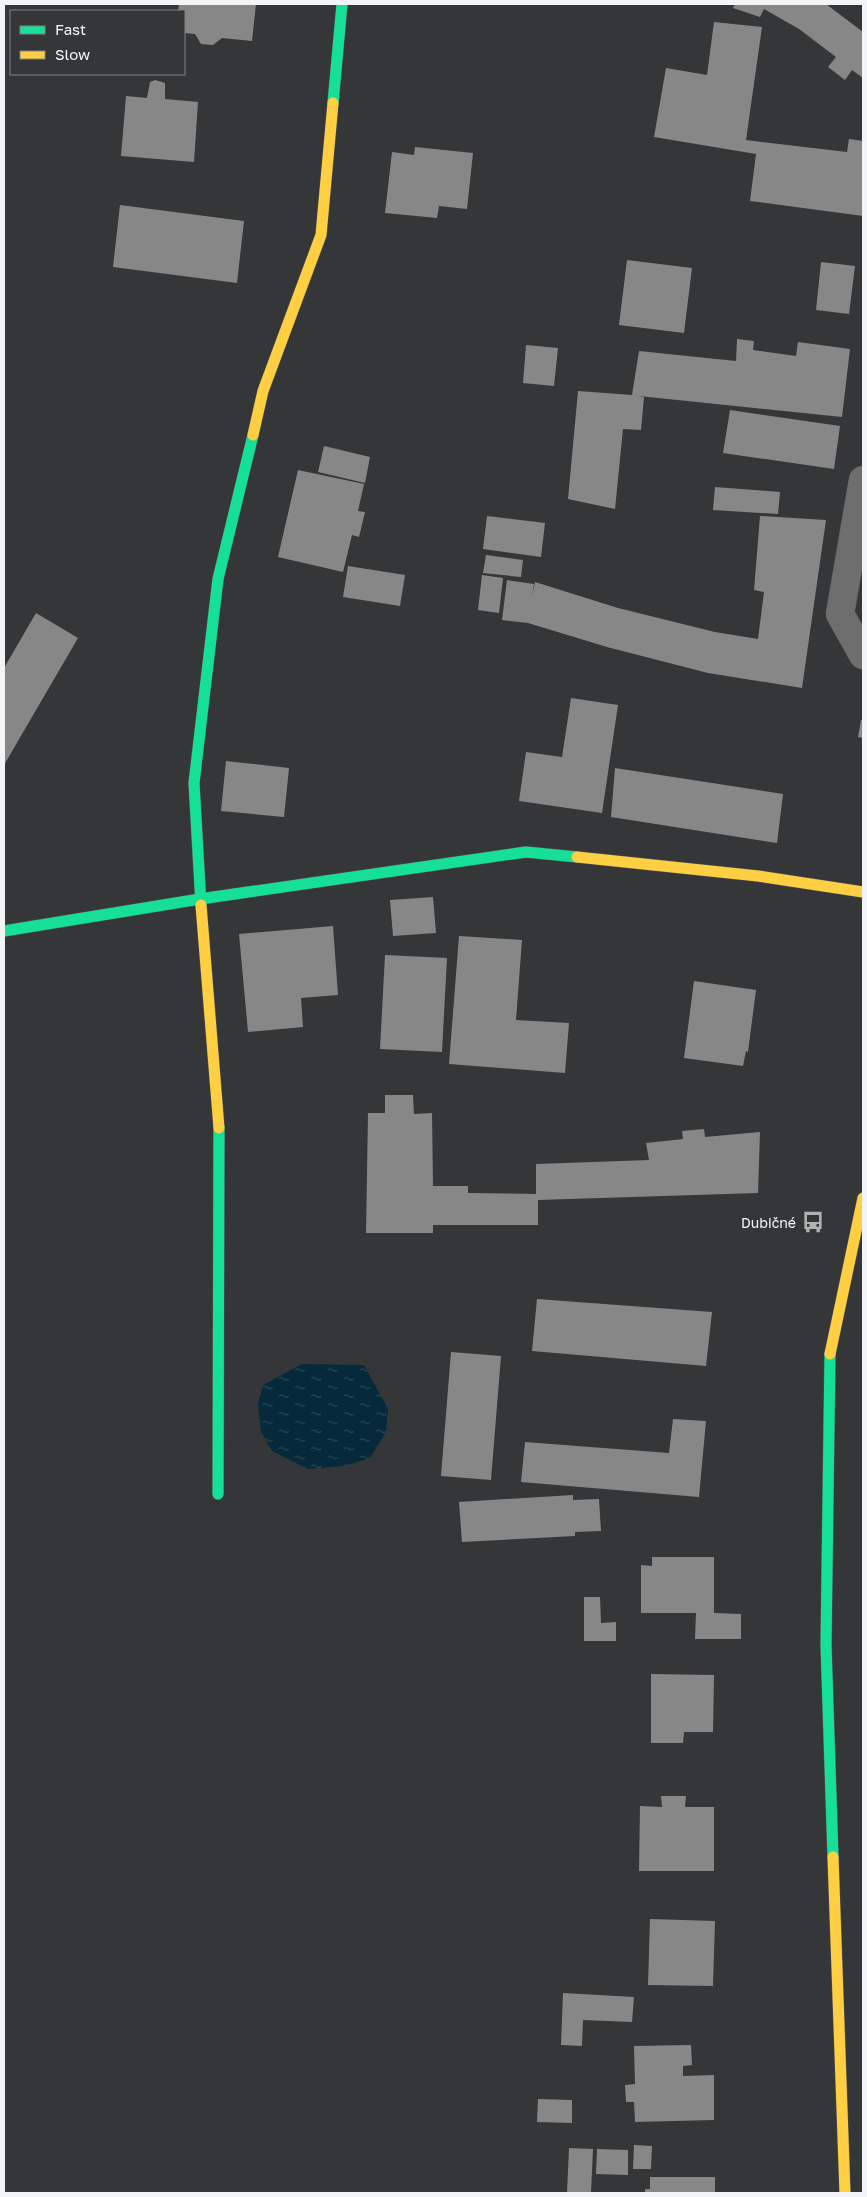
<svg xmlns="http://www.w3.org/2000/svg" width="867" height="2197" font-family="'Golos Text',sans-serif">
  <defs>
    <pattern id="water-ripples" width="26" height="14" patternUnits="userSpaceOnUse" patternTransform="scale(1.25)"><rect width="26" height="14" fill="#06293c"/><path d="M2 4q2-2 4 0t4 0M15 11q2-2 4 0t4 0" fill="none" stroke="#2b4959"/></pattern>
  </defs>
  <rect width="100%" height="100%" fill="#353637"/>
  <path fill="url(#water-ripples)" d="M302 1364 364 1365 388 1409 386 1432 370 1458 344 1466 308 1469 272 1451 261 1432 258 1404 263 1385Z"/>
  <g fill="#878788">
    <path d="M179 4H256L252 41 222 38 213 45 201 44 195 34 184 33V11H178Z"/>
    <path d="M735 4H826L863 32V78L852 70 845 80 828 67 836 57 799 29 764 9 760 17 733 8Z"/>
    <path d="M714 22 762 27 746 140 847 152 849 139 863 141V216L750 201 756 154 654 137 666 68 707 75Z"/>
    <path d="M155 80 165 83V99L198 102 194 162 121 156 126 96 147 98 150 82Z"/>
    <path d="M415 147 473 153 467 209 439 206 437 218 385 213 392 152 414 155Z"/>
    <path d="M120 205 244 221 237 283 113 267Z"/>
    <path d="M627 260 692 268 684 333 619 325Z"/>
    <path d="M821 262 855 266 849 314 816 310Z"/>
    <path d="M737 339 754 341 753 350 796 356 798 342 850 349 842 417 639 396 644 397 641 430 623 429 615 509 568 499 578 391 632 395 639 351 736 361Z"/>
    <path d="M526 345 558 348 554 386 523 383Z"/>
    <path d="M730 410 840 426 834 469 723 453Z"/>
    <path d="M324 446 370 457 365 483 318 472Z"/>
    <path d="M298 470 364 484 358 511 365 512 359 537 352 535 343 572 278 557Z"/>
    <path d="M715 487 780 492 778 514 713 510Z"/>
    <path d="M487 516 545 523 541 557 483 549Z"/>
    <path d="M760 516 826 520 802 688 708 673 607 647 528 623 502 620 507 580 534 584 532 597 535 582 618 608 715 632 758 639 764 592 754 590Z"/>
    <path d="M486 555 523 560 521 577 483 573Z"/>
    <path d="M348 566 405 575 400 606 343 597Z"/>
    <path d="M482 575 503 578 499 613 478 610Z"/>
    <path d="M36 613 78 638 4 765V668Z"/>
    <path d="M571 698 618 705 602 813 519 801 526 752 562 757Z"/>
    <path d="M861 720H863V738L858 737Z"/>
    <path d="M226 761 289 768 284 817 221 811Z"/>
    <path d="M615 768 783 794 777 843 611 817Z"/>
    <path d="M433 897 436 933 393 936 390 900Z"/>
    <path d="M333 926 338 995 301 998 303 1027 248 1032 239 934Z"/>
    <path d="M459 936 522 940 516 1020 569 1023 565 1073 449 1064Z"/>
    <path d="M385 955 447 958 442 1052 380 1049Z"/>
    <path d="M694 981 756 990 748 1052 746 1051 743 1066 684 1058Z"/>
    <path d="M385 1095H413L414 1114 432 1113 433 1186H468V1193L536 1194V1164L649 1160 646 1143 683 1139 682 1131 704 1129 705 1137 760 1132 758 1193 538 1200V1225H433V1233H366L368 1113H385Z"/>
    <path d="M537 1299 712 1312 706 1366 532 1351Z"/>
    <path d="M451 1352 501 1356 491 1480 441 1476Z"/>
    <path d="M673 1419 706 1421 699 1497 521 1482 525 1442 669 1453Z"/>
    <path d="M573 1495V1500L599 1499 601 1531 575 1532V1536L462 1542 459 1502Z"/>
    <path d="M652 1557H714V1613L741 1614V1639H695L696 1613H641V1565L652 1566Z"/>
    <path d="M584 1597H600L601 1623 616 1622V1641H584Z"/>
    <path d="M651 1674 714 1675 713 1732H684L683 1743H651Z"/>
    <path d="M661 1796H686L685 1807H714V1871H639L640 1806 662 1807Z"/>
    <path d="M650 1919 715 1921 713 1986 648 1985Z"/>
    <path d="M563 1993 634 1997 632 2022 583 2020 582 2046 561 2045Z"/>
    <path d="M691 2045 692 2065 683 2066V2076L714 2075V2120L635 2122 634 2102H626L625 2085 635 2084 634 2046Z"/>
    <path d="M538 2099 572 2100V2123L537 2122Z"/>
    <path d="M634 2145 652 2146 651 2169H633Z"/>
    <path d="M569 2148 593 2149 591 2193H567Z"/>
    <path d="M597 2149 628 2150V2175L596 2174Z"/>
    <path d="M650 2177H715V2193H645V2189H650Z"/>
  </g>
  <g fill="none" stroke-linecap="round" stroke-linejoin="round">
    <g stroke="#535455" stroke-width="29">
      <path id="street" d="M863 480 840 614 863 655"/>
    </g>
    <g stroke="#535455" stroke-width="12">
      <g id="fast">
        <path d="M333 103 342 4"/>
        <path d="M201 905 194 783 218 579 253 435"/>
        <path d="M4 931 200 899 526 852 577 857"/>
        <path d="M830 1354 826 1645 833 1857"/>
        <path d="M218 1494 219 1128"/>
      </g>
    </g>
    <g stroke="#535455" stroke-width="12">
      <g id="slow">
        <path d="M253 435 263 391 321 235 333 103"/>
        <path d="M577 857 758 876 863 892"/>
        <path d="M201 905 219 1128"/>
        <path d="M830 1354 863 1198"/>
        <path d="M833 1857 845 2193"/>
      </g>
    </g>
    <use href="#street" stroke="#6e6e6e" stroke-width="28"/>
    <use href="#fast" stroke="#16e098" stroke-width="11"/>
    <use href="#slow" stroke="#ffcf43" stroke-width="11"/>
  </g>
  <defs>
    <g id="bus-bare" transform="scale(1.725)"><path d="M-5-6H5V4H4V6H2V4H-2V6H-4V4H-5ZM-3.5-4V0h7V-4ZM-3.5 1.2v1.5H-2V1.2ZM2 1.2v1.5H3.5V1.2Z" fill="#b0b2b2" stroke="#343638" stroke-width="2.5" paint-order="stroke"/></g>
  </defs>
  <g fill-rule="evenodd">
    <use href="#bus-bare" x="813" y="1222"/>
  </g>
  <g text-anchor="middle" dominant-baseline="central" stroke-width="5" stroke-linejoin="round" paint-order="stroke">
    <g font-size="14" fill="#f2f4f5" stroke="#343638" text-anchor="end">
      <text x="796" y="1222">Dubičné</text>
    </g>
  </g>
  <rect width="867" height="2197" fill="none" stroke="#f2f4f5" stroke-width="10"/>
  <rect x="10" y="10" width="175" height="65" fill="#343638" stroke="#808284"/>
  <rect x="20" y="26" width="25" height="8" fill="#16e098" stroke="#808284"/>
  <text x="55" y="35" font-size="15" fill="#f2f4f5">Fast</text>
  <rect x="20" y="51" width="25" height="8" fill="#ffcf43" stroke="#808284"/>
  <text x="55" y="60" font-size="15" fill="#f2f4f5">Slow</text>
</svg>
